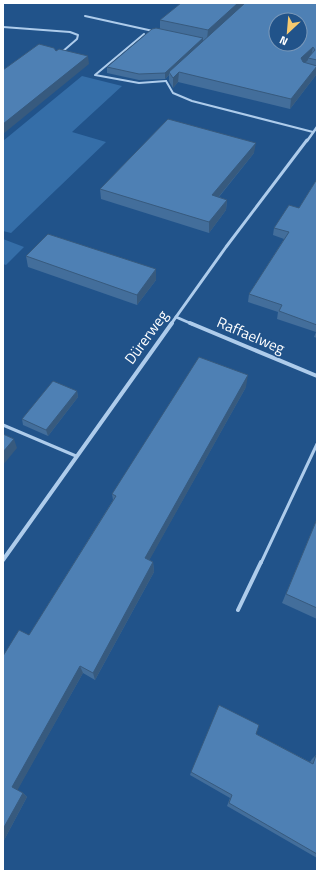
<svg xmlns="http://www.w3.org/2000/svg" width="320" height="874" font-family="'Titillium Web',sans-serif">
  <rect width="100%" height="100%" fill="#21538a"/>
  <g fill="#356ea8">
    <path d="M82 76 122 86 72 132 106 142 11 233 3 231V141Z"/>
    <path d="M3 239 24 247 6 265 3 264Z"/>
  </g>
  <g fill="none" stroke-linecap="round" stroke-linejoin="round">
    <g stroke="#aecceb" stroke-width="2">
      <path d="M85 16 153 31"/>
      <path d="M3 27 70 32 78 35 77 39 62 52"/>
      <path d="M144 34 95 75 139 83 166 81"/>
      <path d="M166 81 173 93 192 101 313 132"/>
    </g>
    <g stroke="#aecceb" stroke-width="3">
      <path d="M3 425 76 456"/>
      <path d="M261 563 317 444"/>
    </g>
    <path stroke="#aecceb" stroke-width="4" d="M238 610 261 562"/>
    <path stroke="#aecceb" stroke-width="2.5" d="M307 141 317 127"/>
    <g stroke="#aecceb" stroke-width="3">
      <path d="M176 317 192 324"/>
      <path d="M171 324 226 247 307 140"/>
    </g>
    <g stroke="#aecceb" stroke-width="4">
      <path d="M190 323 317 376"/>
      <path d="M3 560 172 323"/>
    </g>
  </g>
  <g fill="#436e9b">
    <path d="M317 3V70H316V75L290 109 178 82 173 88 169 81V75L165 79 139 80 107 73V67L160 29V20Z"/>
    <path d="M254 153 219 197 227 200 226 210 209 233 101 199 100 189Z"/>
    <path d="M317 179V338L314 337 316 332 277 319 278 312 248 302 249 294 284 239 273 235 274 228 299 208Z"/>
    <path d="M26 256 156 269V280L137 305 28 267Z"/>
    <path d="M246 387 149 560 153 562 154 572 95 680 83 673 17 790 23 793 27 797 3 842 29 635 113 500 112 494Z"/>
    <path d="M77 391 78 397 48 436 23 425 22 419Z"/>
    <path d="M317 519V619L282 603Z"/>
    <path d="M256 734 310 762 312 759 316 755H317V858L227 806 230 798 190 775 191 772Z"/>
  </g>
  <g fill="#375a7e">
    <path d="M238 3H248L207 39 208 30Z"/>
    <path d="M203 38V43L169 72V75L165 79V73Z"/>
    <path d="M313 47 311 57 308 58V60L300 68 301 58Z"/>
    <path d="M88 56 89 64 3 134V124Z"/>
    <path d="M317 66 316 75 290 109 291 99Z"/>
    <path d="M179 72 178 82 173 88V78Z"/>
    <path d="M256 143 254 153 212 205V195Z"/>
    <path d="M227 200 226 210 209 233V222Z"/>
    <path d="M156 269V280L137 305V295Z"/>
    <path d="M248 375 246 387 145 568V558Z"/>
    <path d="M77 391 78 397 48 436 46 430Z"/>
    <path d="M14 439 17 448 3 465V452Z"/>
    <path d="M153 562 154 572 95 680 93 673Z"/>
    <path d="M80 666 83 673 17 791 12 787Z"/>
    <path d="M23 793 27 797 3 842V829Z"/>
  </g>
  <g fill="#4e80b4" stroke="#375a7e" fill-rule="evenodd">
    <path d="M181 3H238L208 30 160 20Z"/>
    <path d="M245 3H317V60L308 58 315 50 313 47 301 58 303 62 317 66 291 99 179 72 173 78 169 72ZM276 20H300V44H276Z"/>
    <path d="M156 28 203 38 165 73 139 74 107 67 152 29Z"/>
    <path d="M39 44 54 48 56 51 59 49 88 56 3 124V70Z"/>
    <path d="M168 119 256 143 212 195 227 200 209 222 100 189Z"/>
    <path d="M317 179V325L279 311 282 305 249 294 289 232 274 228 289 205 299 208Z"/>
    <path d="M48 234 156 269 137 295 26 256Z"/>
    <path d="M199 357 248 375 145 558 153 562 93 673 80 666 12 787 23 793 3 829V656L19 630 29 635 116 496 112 494Z"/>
    <path d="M53 381 77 391 46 430 22 419Z"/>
    <path d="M3 434 14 439 3 452Z"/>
    <path d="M317 519V608L286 594Z"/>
    <path d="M219 705 259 725 256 734 313 764 316 755H317V854L229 803 232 795 191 772Z"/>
  </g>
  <g text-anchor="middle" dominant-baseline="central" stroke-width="3" stroke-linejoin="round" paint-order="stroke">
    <g font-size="15" fill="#fff" stroke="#21538a">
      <text transform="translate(251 335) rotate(23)">Raffaelweg</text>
      <text transform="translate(146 337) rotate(-54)">Dürerweg</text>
    </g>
  </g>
  <rect width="320" height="874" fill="none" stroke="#ffffff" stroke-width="8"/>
  <g transform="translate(288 32) rotate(206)"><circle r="19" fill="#21538a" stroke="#7a98b9"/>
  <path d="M0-3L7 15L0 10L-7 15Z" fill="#f7ca6f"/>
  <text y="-6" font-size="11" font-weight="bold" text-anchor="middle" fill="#ffffff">N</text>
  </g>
</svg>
